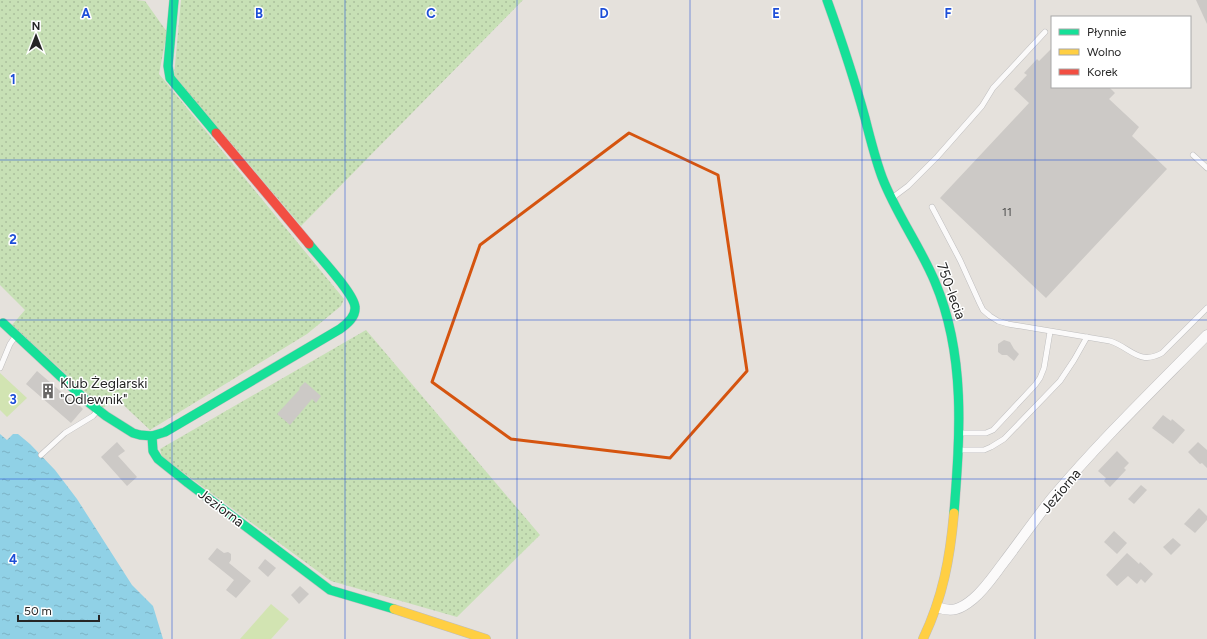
<svg xmlns="http://www.w3.org/2000/svg" width="1207" height="639" font-family="Figtree,sans-serif">
  <defs>
    <pattern id="grass-dots" width="8" height="8" patternUnits="userSpaceOnUse"><rect width="8" height="8" fill="#c7e0b5"/><path d="M2 2h.1M6 6h.1" fill="none" stroke="#abc09c" stroke-width="1.8" stroke-linecap="round"/></pattern>
    <pattern id="water-ripples" width="26" height="14" patternUnits="userSpaceOnUse"><rect width="26" height="14" fill="#90d1e6"/><path d="M2 4q2-2 4 0t4 0M15 11q2-2 4 0t4 0" fill="none" stroke="#7cb3c5"/></pattern>
  </defs>
  <rect width="100%" height="100%" fill="#e5e1dc"/>
  <g fill="url(#grass-dots)">
    <path d="M0 0H136L145 1 167 32 159 74 344 299 341 306 307 334 150 430 117 399 103 408 12 325 25 310 0 285Z"/>
    <path d="M181 0H523L301 226 174 76Z"/>
    <path d="M366 330 540 535 457 617 331 581 162 457 160 449Z"/>
  </g>
  <g fill="#d2e4b2">
    <path d="M0 373 27 398 7 417 0 410Z"/>
    <path d="M271 604 289 619 271 639H240Z"/>
  </g>
  <path fill="url(#water-ripples)" d="M0 434 7 440 13 434H18L30 444 55 470 77 499 132 585 153 606 163 639H0Z"/>
  <g fill="#ccc9c6">
    <path d="M1196 0H1207V24Z"/>
    <path d="M1052 48V87H1109L1115 93 1109 99 1139 127 1132 136 1167 169 1046 298 940 198 1029 103 1014 89 1027 75 1024 73 1037 59 1039 61Z"/>
    <path d="M1004 340 1010 342 1014 349 1019 354 1014 361 1007 355H1002L998 352V344Z"/>
    <path d="M37 371 74 403 76 402 83 409 71 423 26 384Z"/>
    <path d="M305 382 321 396 316 403 312 399 290 425 277 414 300 389 299 388Z"/>
    <path d="M1163 415 1171 421 1172 419 1185 430 1173 444 1152 428Z"/>
    <path d="M117 442 125 451 118 456 137 477 127 486 101 457Z"/>
    <path d="M1198 442 1207 450V468L1202 463 1200 464 1188 452Z"/>
    <path d="M1117 451 1129 463 1124 468 1126 470 1110 487 1104 481 1106 478 1098 471Z"/>
    <path d="M1141 485 1147 490 1134 504 1128 499Z"/>
    <path d="M1199 508 1207 516V520L1195 533 1184 524Z"/>
    <path d="M1114 531 1127 543 1117 554 1104 542Z"/>
    <path d="M1173 538 1181 545 1171 555 1163 547Z"/>
    <path d="M217 548 224 553 228 552 231 554V560L229 563 251 581 236 598 226 590 234 580 208 559Z"/>
    <path d="M1127 553 1139 564 1140 562 1153 574 1145 583 1141 579 1137 584 1128 576 1117 586 1106 575Z"/>
    <path d="M265 559 276 568 268 577 258 568Z"/>
    <path d="M300 586 309 594 299 604 291 595Z"/>
  </g>
  <g fill="none" stroke-linecap="round" stroke-linejoin="round">
    <g stroke="#bebdbe" stroke-width="6">
      <g id="lane">
        <path d="M1193 155 1207 168"/>
        <path d="M892 198 908 186 937 157 982 106 993 88 1045 32"/>
        <path d="M932 207 960 260 980 304 983 310 990 316 998 321 1008 324 1110 341C1130 347 1139 366 1162 353L1207 308"/>
        <path d="M0 368 10 344 15 337"/>
        <path d="M961 433H986L993 430 1035 385 1040 378 1044 368 1050 332"/>
        <path d="M959 450H984L991 447 1004 439 1060 381 1074 360 1087 337"/>
        <path d="M41 455 65 433 93 416 98 410"/>
      </g>
    </g>
    <g stroke="#bebdbe" stroke-width="11">
      <path id="street" d="M937 607C952 613 961 609 973 599 985 589 994 575 1004 562 1020 541 1036 518 1053 497 1101 440 1155 388 1207 335"/>
    </g>
    <g stroke="#bebdbe" stroke-width="10">
      <g id="fast">
        <path d="M174 0 168 66 170 78 216 133"/>
        <path d="M827 0C841 39 854 78 865 118 870 138 875 158 882 177 896 214 920 246 935 282 966 355 960 435 954 513"/>
        <path d="M3 323 88 402 106 416 133 433 140 435 152 436 153 451 158 459 188 483 330 590 394 609"/>
        <path d="M152 436 165 432 340 329C347 324 356 317 355 307 354 293 319 257 309 244"/>
      </g>
    </g>
    <g stroke="#bebdbe" stroke-width="10">
      <g id="slow">
        <path d="M394 609 486 639"/>
        <path d="M923 639C943 597 950 558 954 513"/>
      </g>
    </g>
    <g stroke="#bebdbe" stroke-width="10">
      <path id="jam" d="M216 133 309 244"/>
    </g>
    <use href="#lane" stroke="#fbfafa" stroke-width="5"/>
    <use href="#street" stroke="#fbfafa" stroke-width="10"/>
    <use href="#fast" stroke="#16e098" stroke-width="9"/>
    <use href="#slow" stroke="#ffcf43" stroke-width="9"/>
    <use href="#jam" stroke="#f24e42" stroke-width="9"/>
  </g>
  <path fill="none" stroke="#d5540f" stroke-width="3" stroke-linejoin="round" d="M629 133 718 175 747 371 670 458 511 439 432 382 480 245Z"/>
  <path fill="none" stroke="#1d4ed8" stroke-width="1" stroke-opacity="0.55" d="M172 0V639M345 0V639M517 0V639M690 0V639M862 0V639M1035 0V639M0 160H1207M0 320H1207M0 479H1207"/>
  <defs>
    <g id="building-bare" transform="scale(1.2)"><path d="M-4-6H4V6H1V3H-1V6H-4ZM-2.5-4.3h1.7v1.8h-1.7ZM.8-4.3h1.7v1.8H.8ZM-2.5-1h1.7V.8h-1.7ZM.8-1h1.7V.8H.8Z" fill="#696766" stroke="#fff" stroke-width="2.5" paint-order="stroke"/></g>
  </defs>
  <g fill-rule="evenodd">
    <use href="#building-bare" x="48" y="391"/>
  </g>
  <g text-anchor="middle" dominant-baseline="central" stroke-width="3" stroke-linejoin="round" paint-order="stroke">
    <g font-size="12" fill="#50504f">
      <text x="1007" y="212">11</text>
    </g>
    <g font-size="14" fill="#262626" stroke="#fff">
      <text transform="translate(951 291) rotate(70)">750-lecia</text>
      <text transform="translate(1061 491) rotate(-50)">Jeziorna</text>
      <text transform="translate(221 508) rotate(37)">Jeziorna</text>
    </g>
    <g font-size="14" fill="#262626" stroke="#fff" text-anchor="start">
      <text x="60" y="383">Klub Żeglarski<tspan x="60" dy="16">"Odlewnik"</tspan></text>
    </g>
  </g>
  <g font-size="13" text-anchor="middle" font-weight="bold" fill="#1d4ed8" stroke="#fff" stroke-width="3" stroke-linejoin="round" paint-order="stroke">
    <text x="86" y="18">A</text>
    <text x="259" y="18">B</text>
    <text x="431" y="18">C</text>
    <text x="604" y="18">D</text>
    <text x="776" y="18">E</text>
    <text x="948" y="18">F</text>
    <text x="13" y="84">1</text>
    <text x="13" y="244">2</text>
    <text x="13" y="404">3</text>
    <text x="13" y="564">4</text>
  </g>
  <rect x="1051" y="16" width="140" height="72" fill="#ffffff" stroke="#a8a8a8"/>
  <rect x="1059" y="29" width="20" height="6" fill="#16e098" stroke="#a8a8a8"/>
  <text x="1087" y="36" font-size="12" fill="#262626">Płynnie</text>
  <rect x="1059" y="49" width="20" height="6" fill="#ffcf43" stroke="#a8a8a8"/>
  <text x="1087" y="56" font-size="12" fill="#262626">Wolno</text>
  <rect x="1059" y="69" width="20" height="6" fill="#f24e42" stroke="#a8a8a8"/>
  <text x="1087" y="76" font-size="12" fill="#262626">Korek</text>
  <g transform="translate(36 36)" stroke="#ffffff" stroke-width="3" paint-order="stroke">
  <path d="M0-3L7 15L0 10L-7 15Z" fill="#262626"/>
  <text y="-6" font-size="11" font-weight="bold" text-anchor="middle" fill="#262626">N</text>
  </g>
  <path d="M18 615v6h81v-6" fill="none" stroke="#262626" stroke-width="2"/>
  <text x="24" y="615" font-size="12" fill="#262626" stroke="#ffffff" stroke-width="3" paint-order="stroke">50 m</text>
</svg>
